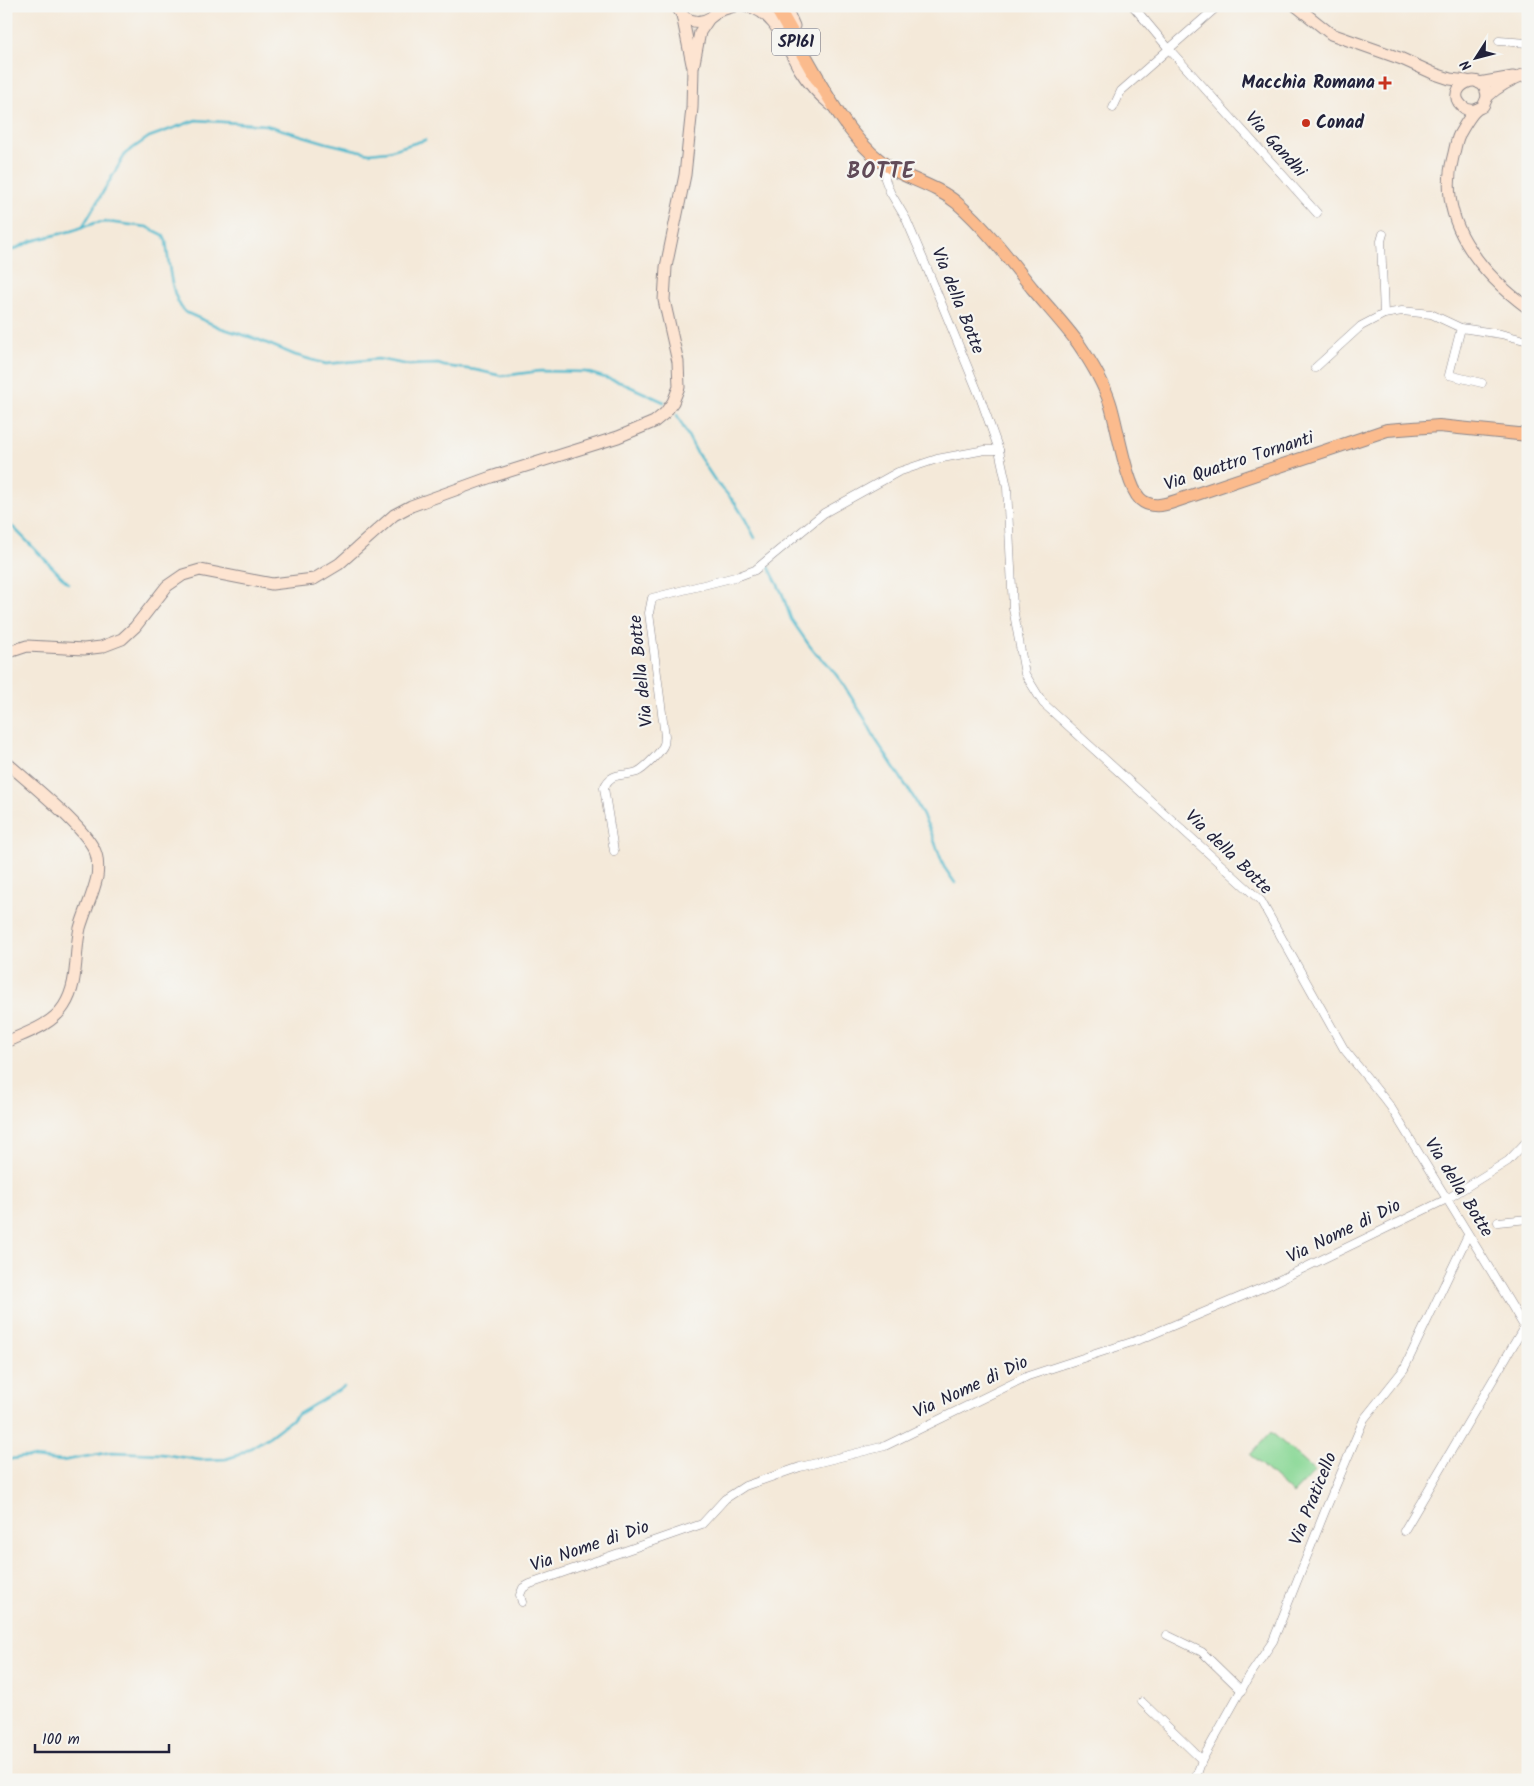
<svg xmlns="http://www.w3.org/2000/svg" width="1534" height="1786" font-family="Kalam,sans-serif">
  <rect width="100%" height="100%" fill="#f6f6f2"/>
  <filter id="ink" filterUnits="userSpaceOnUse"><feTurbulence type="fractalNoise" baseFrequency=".02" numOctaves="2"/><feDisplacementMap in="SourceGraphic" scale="10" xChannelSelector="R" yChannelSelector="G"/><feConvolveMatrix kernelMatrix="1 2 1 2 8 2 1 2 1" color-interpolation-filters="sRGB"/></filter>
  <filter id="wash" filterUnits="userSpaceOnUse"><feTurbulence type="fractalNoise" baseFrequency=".0096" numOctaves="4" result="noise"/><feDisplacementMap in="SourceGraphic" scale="20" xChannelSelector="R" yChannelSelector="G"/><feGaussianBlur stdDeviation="1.12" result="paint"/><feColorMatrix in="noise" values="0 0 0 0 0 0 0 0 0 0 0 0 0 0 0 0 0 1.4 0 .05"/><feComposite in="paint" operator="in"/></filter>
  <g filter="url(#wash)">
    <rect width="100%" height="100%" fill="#f4e9d9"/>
    <path fill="#8ad896" stroke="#567d68" d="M1271 1432 1315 1471 1293 1494 1250 1455Z"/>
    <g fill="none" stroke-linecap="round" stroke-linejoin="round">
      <g stroke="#4fb9cd" stroke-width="2.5">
        <path d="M83 226 126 153 149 137 196 120 266 125 327 143 369 153 388 151 425 140"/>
        <path d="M6 253 32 241 71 231 95 223 107 222 147 227 163 235 166 241C169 261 170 297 185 312L221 328 259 340 295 355 326 364 378 359 409 365 438 364 444 366 476 370 502 376 540 371 586 372 622 383 664 402"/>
        <path d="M677 415 697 453 714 479 735 503 745 519 755 538"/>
        <path d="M6 522 15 529 68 583"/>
        <path d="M768 565 782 593 791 619 809 645 817 655 826 662 841 681 865 719 876 740 914 798 931 832 944 867 955 883"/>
        <path d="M6 1460 24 1457 62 1461 111 1452 162 1454 200 1460 226 1459 238 1455 249 1449 270 1436 300 1413 344 1387"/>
      </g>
    </g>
  </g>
  <g filter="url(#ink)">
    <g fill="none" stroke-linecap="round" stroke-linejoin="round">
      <g stroke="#8b868a" stroke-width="9">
        <g id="street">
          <path d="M1133 6 1169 49 1317 213"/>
          <path d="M1499 41 1528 43"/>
          <path d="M1113 108 1121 91 1218 6"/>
          <path d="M886 165 885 179 890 192 906 219 924 261 980 397 999 450 1007 487 1013 608 1025 674 1043 703 1261 901 1344 1049 1390 1106 1491 1271 1528 1333"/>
          <path d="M1383 234 1381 241 1384 314"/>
          <path d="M1461 328 1449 375 1482 383"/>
          <path d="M1315 368 1361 326 1384 314 1402 311 1431 314 1461 328 1501 334 1528 341"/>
          <path d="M614 851 604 788C611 771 623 777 637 772 644 769 662 751 664 744 665 742 664 739 665 736L649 613 652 598 739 576 755 570 824 513 898 472 937 459 985 450H999"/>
          <path d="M1498 1222 1528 1219"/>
          <path d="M1404 1531 1524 1327"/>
          <path d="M522 1602 520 1595 523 1588 530 1584 702 1524 725 1499 745 1486 800 1467 885 1446 1028 1376 1141 1339 1271 1284 1447 1199 1508 1161 1528 1140"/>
          <path d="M1167 1635 1202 1652 1242 1691"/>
          <path d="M1142 1702 1202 1760"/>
          <path d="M1195 1780 1202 1760 1248 1678 1273 1641 1325 1511 1364 1419 1404 1369 1468 1235"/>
        </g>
      </g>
      <g stroke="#8b868a" stroke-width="13">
        <g id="secondary">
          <path d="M677 6C685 27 711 26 720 6"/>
          <path d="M747 6C776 12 786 47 800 70 808 83 819 95 831 105"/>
          <path d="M785 6 794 26"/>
          <path d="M1296 6 1331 34 1402 59 1435 74 1450 79 1467 81"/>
          <path d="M718 11 734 6"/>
          <path d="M682 15 692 64"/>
          <path d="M1528 73C1515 78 1498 86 1488 96 1486 99 1485 103 1483 106 1481 108 1478 108 1476 110 1470 115 1463 128 1459 135 1456 141 1455 150 1453 157 1436 219 1480 273 1528 308"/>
          <path d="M1479 83 1513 77"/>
          <path d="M1476 110C1471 111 1466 110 1462 106 1442 88 1485 65 1487 97"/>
          <path d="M6 653 27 646 84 649 101 647 122 639 135 627 167 586 183 575 200 570 272 584 314 579 339 564 394 515 411 506 491 477 618 437 654 422 665 413 673 402 679 387 678 362 664 300 666 267 685 175 692 108 693 68 700 32 708 20"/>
          <path d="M6 762C27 781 89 830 96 854 98 860 98 871 97 877 93 895 85 911 80 928 74 954 79 983 64 1006 52 1025 26 1033 6 1042"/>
        </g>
      </g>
      <g stroke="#8b868a" stroke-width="14">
        <path id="primary" d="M817 78C836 111 859 150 894 170 915 181 938 187 957 203 985 227 1009 259 1032 288 1047 306 1064 324 1078 343 1091 362 1103 381 1110 403 1117 424 1126 485 1140 499 1151 509 1164 505 1176 501L1387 430 1439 426 1528 435"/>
      </g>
      <g stroke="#8b868a" stroke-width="16">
        <path id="highway" d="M776 6 817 78"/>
      </g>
      <use href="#street" stroke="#fff" stroke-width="8"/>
      <use href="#secondary" stroke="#fde4d1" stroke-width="11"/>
      <use href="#primary" stroke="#fbbb8d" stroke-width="12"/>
      <use href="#highway" stroke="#fbbb8d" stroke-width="14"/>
    </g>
  </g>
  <g fill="#c8321e" stroke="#f6f6f2" stroke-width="2">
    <path d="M1382.5 75.5h5v5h5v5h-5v5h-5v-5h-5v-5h5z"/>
    <circle cx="1306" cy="123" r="5"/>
  </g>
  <g text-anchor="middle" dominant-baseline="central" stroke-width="4.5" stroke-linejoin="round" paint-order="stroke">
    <rect fill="#f6f6f2" stroke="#626272" stroke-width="1" x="772" y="28.5" width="48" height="27" rx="4"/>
    <g font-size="16" font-weight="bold" fill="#22223b">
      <text x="796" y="42">SP161</text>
    </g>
    <g font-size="18" font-weight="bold" fill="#22223b" stroke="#f6f6f2" text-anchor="end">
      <text x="1375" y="83">Macchia Romana</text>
      <text x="1316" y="123" text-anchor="start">Conad</text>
    </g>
    <g font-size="18" fill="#22223b" stroke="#f6f6f2">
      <text transform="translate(1275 145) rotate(48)">Via Gandhi</text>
      <text transform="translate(957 301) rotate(68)">Via della Botte</text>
      <text transform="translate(1239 462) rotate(-18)">Via Quattro Tornanti</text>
      <text transform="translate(642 671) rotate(-96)">Via della Botte</text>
      <text transform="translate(1228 853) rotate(44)">Via della Botte</text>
      <text transform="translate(1458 1188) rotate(58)">Via della Botte</text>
      <text transform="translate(1344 1232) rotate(-26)">Via Nome di Dio</text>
      <text transform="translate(971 1388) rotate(-25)">Via Nome di Dio</text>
      <text transform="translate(1314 1499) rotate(-68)">Via Praticello</text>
      <text transform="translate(590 1547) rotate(-19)">Via Nome di Dio</text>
    </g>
    <g font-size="22" font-weight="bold" letter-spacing="1" fill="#614b58" stroke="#f6f6f2">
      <text x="881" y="172">BOTTE</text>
    </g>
  </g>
  <rect width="1534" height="1786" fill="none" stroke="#f6f6f2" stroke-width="25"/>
  <g transform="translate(1476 58) rotate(234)" stroke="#f6f6f2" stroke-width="4" paint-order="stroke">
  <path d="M0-4L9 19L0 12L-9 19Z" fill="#22223b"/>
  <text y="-8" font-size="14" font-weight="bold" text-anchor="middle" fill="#22223b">N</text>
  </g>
  <path d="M35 1744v8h134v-8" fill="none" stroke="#22223b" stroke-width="2.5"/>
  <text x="42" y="1744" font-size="15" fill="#22223b" stroke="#f6f6f2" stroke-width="4" paint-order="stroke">100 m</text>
</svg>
